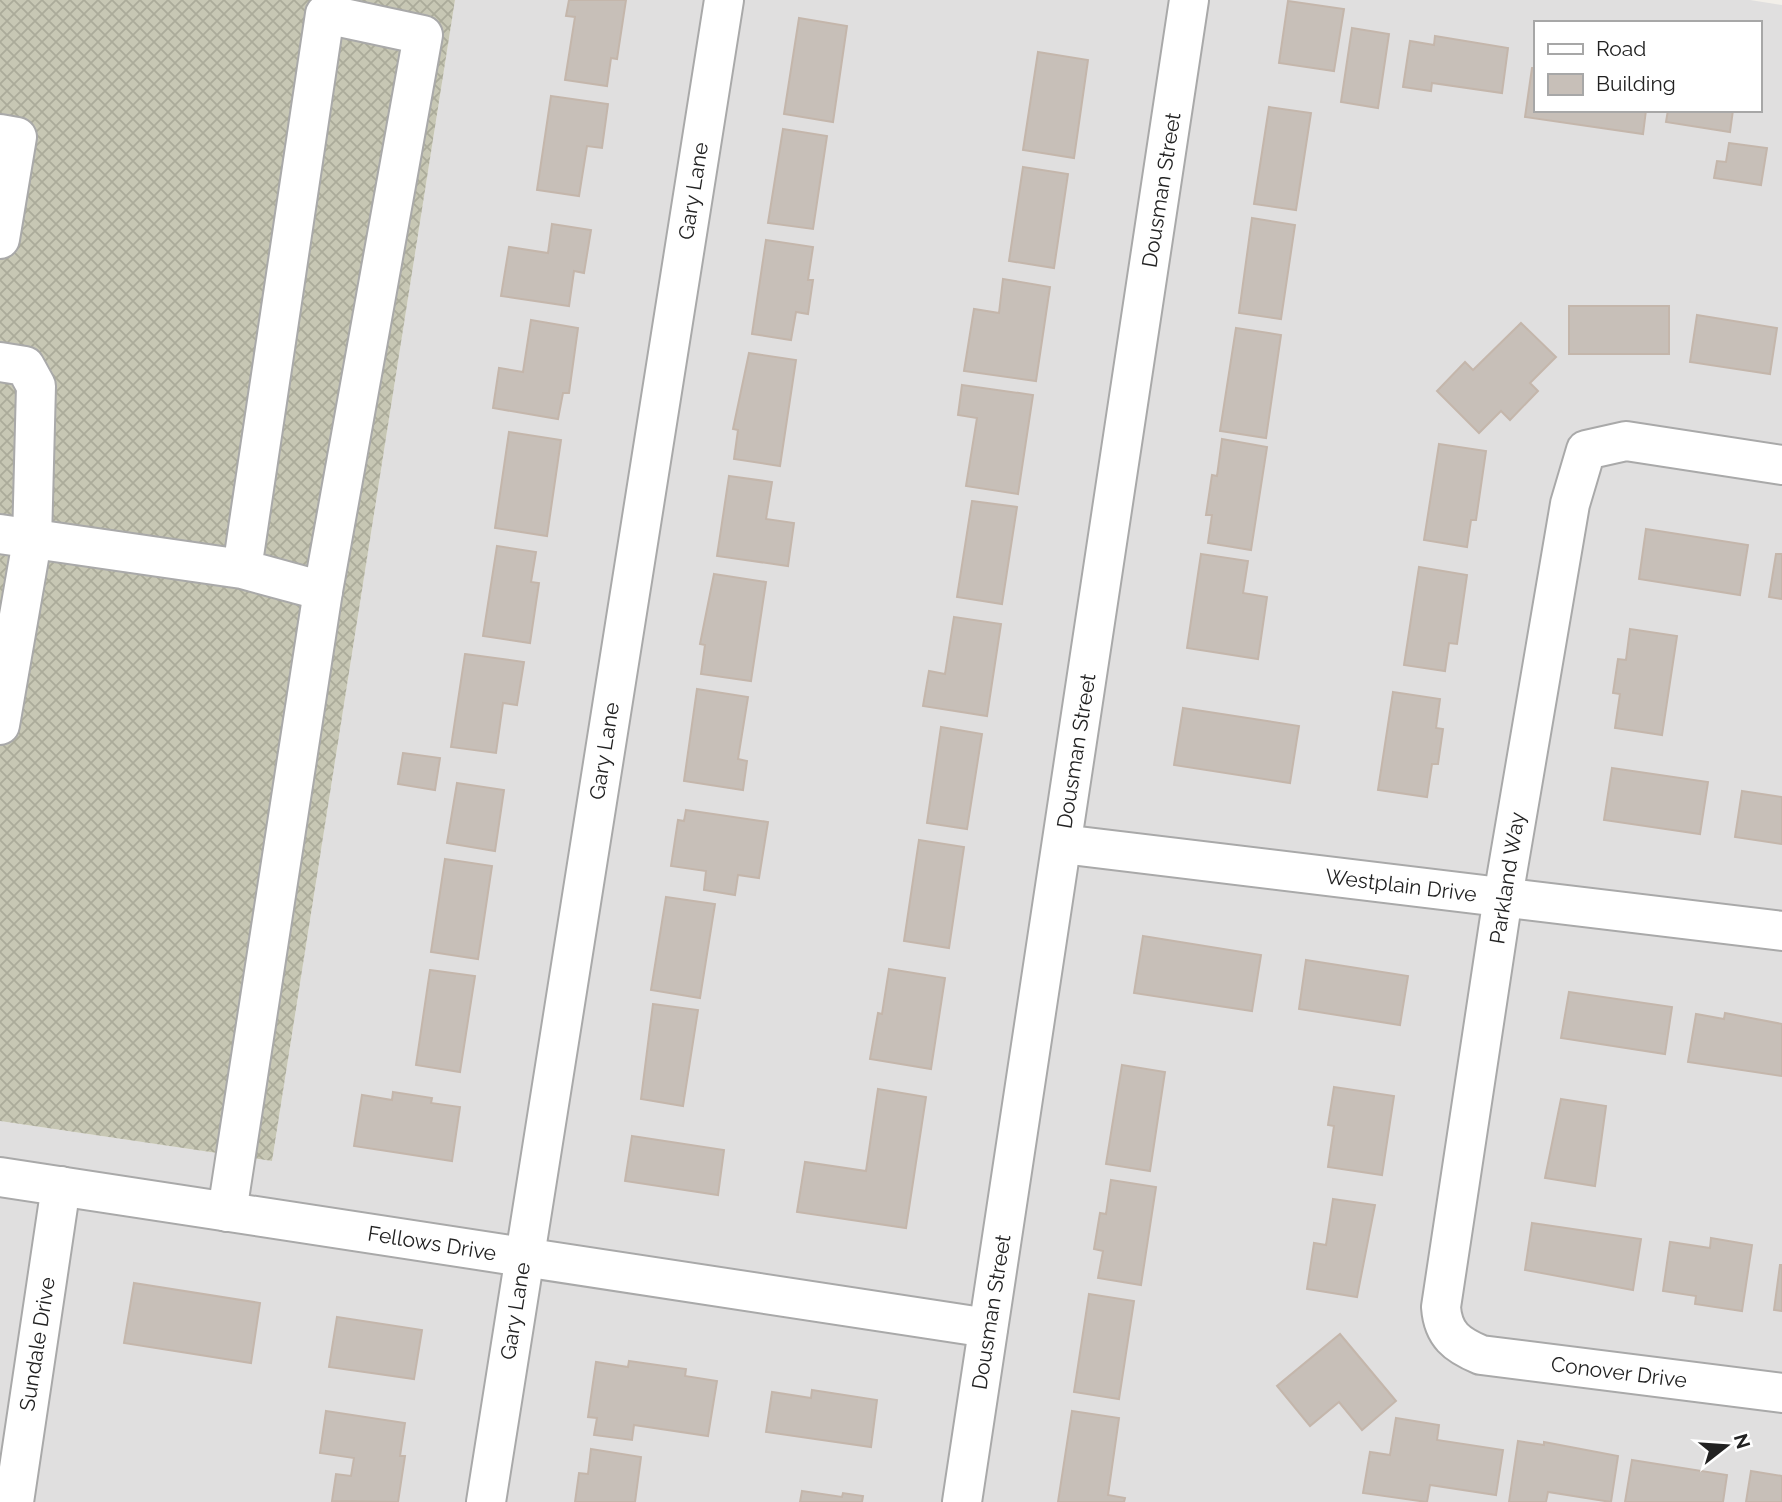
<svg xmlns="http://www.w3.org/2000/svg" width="1782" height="1502" font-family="Raleway,sans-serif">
  <defs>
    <pattern id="construction-cross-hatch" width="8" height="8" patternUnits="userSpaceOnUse" patternTransform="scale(1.75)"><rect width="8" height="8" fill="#c7c7b4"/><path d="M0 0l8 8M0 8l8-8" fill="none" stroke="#abab9a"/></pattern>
  </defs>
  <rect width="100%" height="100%" fill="#f2efe9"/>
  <path fill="#e0dfdf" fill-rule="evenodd" d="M455 0H1750L1782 5V1502H0V1121L272 1161ZM1535 23H1759V110H1535Z"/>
  <path fill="url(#construction-cross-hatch)" d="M0 0H455L272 1161 0 1121Z"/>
  <g fill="#c7bfb8" stroke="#c4b6ab" stroke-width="2">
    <path d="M569 0H626L617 59 611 58 607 86 565 80 575 17 566 16Z"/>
    <path d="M1288 1 1344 9 1334 71 1279 63Z"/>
    <path d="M799 18 847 26 833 122 784 114Z"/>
    <path d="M1352 28 1389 34 1378 108 1341 102Z"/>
    <path d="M1435 36 1508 48 1502 93 1432 83 1431 91 1403 87 1410 41 1434 45Z"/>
    <path d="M1038 52 1088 60 1074 158 1023 150Z"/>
    <path d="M1532 68H1535V110H1646L1643 134 1525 117Z"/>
    <path d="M551 96 608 104 602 148 587 146 579 196 537 190Z"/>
    <path d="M1269 107 1311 113 1296 210 1254 204Z"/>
    <path d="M1668 110H1733L1730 132 1666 122Z"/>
    <path d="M783 129 827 136 813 229 768 223Z"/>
    <path d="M1729 143 1767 148 1761 185 1714 178 1717 161 1726 162Z"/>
    <path d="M1023 167 1068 174 1054 268 1009 261Z"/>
    <path d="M1252 218 1295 225 1281 319 1239 313Z"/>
    <path d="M552 224 591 230 584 273 574 271 569 306 501 296 509 247 548 253Z"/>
    <path d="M766 240 813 247 808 280H813L808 314 796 312 791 340 752 334Z"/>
    <path d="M1003 279 1050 287 1036 381 964 371 974 309 999 313Z"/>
    <rect x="1569" y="306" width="100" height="48"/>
    <path d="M1697 315 1777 328 1770 374 1690 362Z"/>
    <path d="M531 320 578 328 569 393H563L558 419 493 408 499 368 523 372Z"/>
    <path d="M1521 323 1556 357 1530 383 1538 391 1510 420 1501 411 1479 433 1437 391 1465 362 1473 370Z"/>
    <path d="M1236 328 1281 335 1266 438 1220 431Z"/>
    <path d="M749 353 796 360 780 466 734 459 738 430 733 429Z"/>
    <path d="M962 385 1033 395 1018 494 966 486 977 418 958 415Z"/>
    <path d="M509 432 561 440 547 536 495 528Z"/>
    <path d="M1222 439 1267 447 1251 550 1208 543 1212 515H1206L1212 475 1217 476Z"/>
    <path d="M1439 444 1486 451 1476 520H1471L1467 547 1424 540Z"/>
    <path d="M729 476 772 482 766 519 794 523 788 566 717 556Z"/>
    <path d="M972 501 1017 507 1002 604 957 597Z"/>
    <path d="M1646 529 1748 545 1740 595 1639 579Z"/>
    <path d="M497 546 536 552 531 582 539 583 530 643 483 636Z"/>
    <path d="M1201 554 1248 561 1243 593 1267 597 1258 659 1187 648Z"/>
    <path d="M1776 554H1782V599L1769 597Z"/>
    <path d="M1419 567 1467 575 1457 644 1449 643 1445 671 1404 665Z"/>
    <path d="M714 574 766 582 751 681 701 674 705 645 700 644Z"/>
    <path d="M954 617 1001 624 987 716 923 706 929 671 945 674Z"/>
    <path d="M1630 629 1677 636 1662 735 1615 728 1620 694 1613 693 1618 659 1626 660Z"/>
    <path d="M465 654 524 662 517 705 503 703 496 753 451 747Z"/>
    <path d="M697 689 748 697 738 759 747 761 743 790 684 781Z"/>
    <path d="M1393 692 1440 699 1436 728 1443 729 1438 764H1432L1427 797 1378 790Z"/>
    <path d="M1183 708 1299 726 1290 783 1174 765Z"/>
    <path d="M941 727 982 734 967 829 927 823Z"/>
    <path d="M403 753 440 758 435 790 398 784Z"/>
    <path d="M1612 768 1708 782 1700 834 1604 820Z"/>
    <path d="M457 783 504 790 495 851 447 843Z"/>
    <path d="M1742 791 1782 797V844L1735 837Z"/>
    <path d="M686 810 768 822 759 878 738 875 735 895 704 890 706 871 671 866 678 820 684 821Z"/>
    <path d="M919 840 964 847 949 948 904 941Z"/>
    <path d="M445 859 492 866 478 959 431 952Z"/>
    <path d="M666 897 715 904 700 998 651 990Z"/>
    <path d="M1143 936 1261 955 1252 1011 1134 993Z"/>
    <path d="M1306 960 1408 976 1400 1025 1299 1009Z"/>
    <path d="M889 969 945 978 931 1069 870 1059 878 1013 882 1014Z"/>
    <path d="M430 970 475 976 460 1072 416 1065Z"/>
    <path d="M1569 992 1672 1007 1665 1054 1561 1038Z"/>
    <path d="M653 1004 698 1010 683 1106 641 1099Z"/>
    <path d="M1725 1013 1782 1024V1076L1688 1062 1696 1014 1724 1019Z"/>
    <path d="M1122 1065 1165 1072 1150 1171 1106 1164Z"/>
    <path d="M1334 1087 1394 1096 1382 1175 1328 1167 1334 1126 1328 1125Z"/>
    <path d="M878 1089 926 1097 906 1228 797 1212 805 1162 866 1171Z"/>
    <path d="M393 1092 432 1098 431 1103 460 1107 452 1161 354 1146 362 1095 392 1100Z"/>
    <path d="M1561 1099 1606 1106 1595 1186 1545 1178Z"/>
    <path d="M632 1136 724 1150 718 1195 625 1181Z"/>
    <path d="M1111 1180 1156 1187 1141 1285 1098 1278 1103 1251 1094 1249 1100 1213 1106 1214Z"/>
    <path d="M1333 1199 1375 1205 1357 1297 1307 1289 1314 1243 1326 1245Z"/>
    <path d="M1532 1223 1641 1239 1633 1290 1525 1270Z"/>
    <path d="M1711 1238 1752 1245 1742 1311 1695 1304 1696 1296 1663 1291 1670 1242 1710 1248Z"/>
    <path d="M1780 1265H1782V1311L1774 1310Z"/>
    <path d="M134 1283 260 1303 251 1363 124 1343Z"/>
    <path d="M1089 1294 1134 1301 1119 1399 1074 1392Z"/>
    <path d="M337 1317 422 1330 414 1379 329 1367Z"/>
    <path d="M1340 1334 1396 1401 1362 1430 1339 1402 1310 1426 1277 1386Z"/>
    <path d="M629 1361 686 1369 685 1376 717 1381 708 1436 634 1425 632 1440 594 1435 597 1418 588 1417 596 1362 628 1367Z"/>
    <path d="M812 1390 877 1400 871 1447 766 1432 772 1392 811 1398Z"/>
    <path d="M326 1411 405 1423 400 1456H405L398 1502 332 1501 336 1474 351 1476 354 1458 320 1453Z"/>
    <path d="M1072 1411 1119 1418 1108 1495 1125 1498 1124 1502H1058Z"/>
    <path d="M1396 1418 1439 1425 1437 1440 1503 1450 1496 1495 1430 1485 1427 1502 1363 1493 1370 1452 1390 1455Z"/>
    <path d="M1518 1441 1544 1445V1442L1618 1456 1611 1502 1548 1492 1546 1502H1509Z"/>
    <path d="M591 1449 641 1457 635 1502H575L579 1473 588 1474Z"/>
    <path d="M1632 1460 1727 1475 1723 1502H1625Z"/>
    <path d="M1751 1471 1782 1476V1502H1746Z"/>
    <path d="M802 1491 842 1497 843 1493 863 1496 862 1502H800Z"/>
  </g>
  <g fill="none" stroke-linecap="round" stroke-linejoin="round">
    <g stroke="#a9a9a9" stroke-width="42">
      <g id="minor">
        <path d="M0 134 17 137 0 239"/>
        <path d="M0 362 25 366 36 386 32 541 0 725"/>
        <path d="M1782 465 1626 441 1586 450 1570 504 1503 897 1441 1307C1443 1335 1457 1345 1481 1355L1782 1393"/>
        <path d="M0 534 242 569 323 591 423 35 325 14 242 569"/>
        <path d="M1062 844 1782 931"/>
        <path d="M0 1177 988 1328"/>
        <path d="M227 1212 323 591"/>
        <path d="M14 1502 61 1186"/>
        <path d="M486 1502 724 0"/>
        <path d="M962 1502 1189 0"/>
      </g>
    </g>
    <use href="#minor" stroke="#fff" stroke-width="38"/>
  </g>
  <g text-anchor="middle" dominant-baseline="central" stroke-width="6" stroke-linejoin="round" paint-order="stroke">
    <g font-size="21" fill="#222" stroke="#fff">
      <text transform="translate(1161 190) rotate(-81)">Dousman Street</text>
      <text transform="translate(693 191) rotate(-81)">Gary Lane</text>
      <text transform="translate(604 751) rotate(-81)">Gary Lane</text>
      <text transform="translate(1076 751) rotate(-81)">Dousman Street</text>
      <text transform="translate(1507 878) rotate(-81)">Parkland Way</text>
      <text transform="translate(1401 885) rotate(7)">Westplain Drive</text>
      <text transform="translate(432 1243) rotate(9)">Fellows Drive</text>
      <text transform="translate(515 1311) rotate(-81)">Gary Lane</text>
      <text transform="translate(991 1312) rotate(-81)">Dousman Street</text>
      <text transform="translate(37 1344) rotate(-81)">Sundale Drive</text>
      <text transform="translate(1619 1372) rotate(7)">Conover Drive</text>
    </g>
  </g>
  <rect x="1534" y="21" width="228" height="91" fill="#ffffff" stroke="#a7a7a7" stroke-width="2"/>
  <rect x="1548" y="44" width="35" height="10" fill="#ffffff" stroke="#a7a7a7" stroke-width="2"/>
  <text x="1596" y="56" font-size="21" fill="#222222">Road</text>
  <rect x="1548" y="74" width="35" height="21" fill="#c7bfb8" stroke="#a7a7a7" stroke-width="2"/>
  <text x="1596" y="91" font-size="21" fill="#222222">Building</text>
  <g transform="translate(1726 1446) rotate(73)" stroke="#ffffff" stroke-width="5" paint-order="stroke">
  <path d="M0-5L12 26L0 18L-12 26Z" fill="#222222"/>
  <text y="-10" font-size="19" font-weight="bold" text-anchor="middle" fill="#222222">N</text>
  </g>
</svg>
